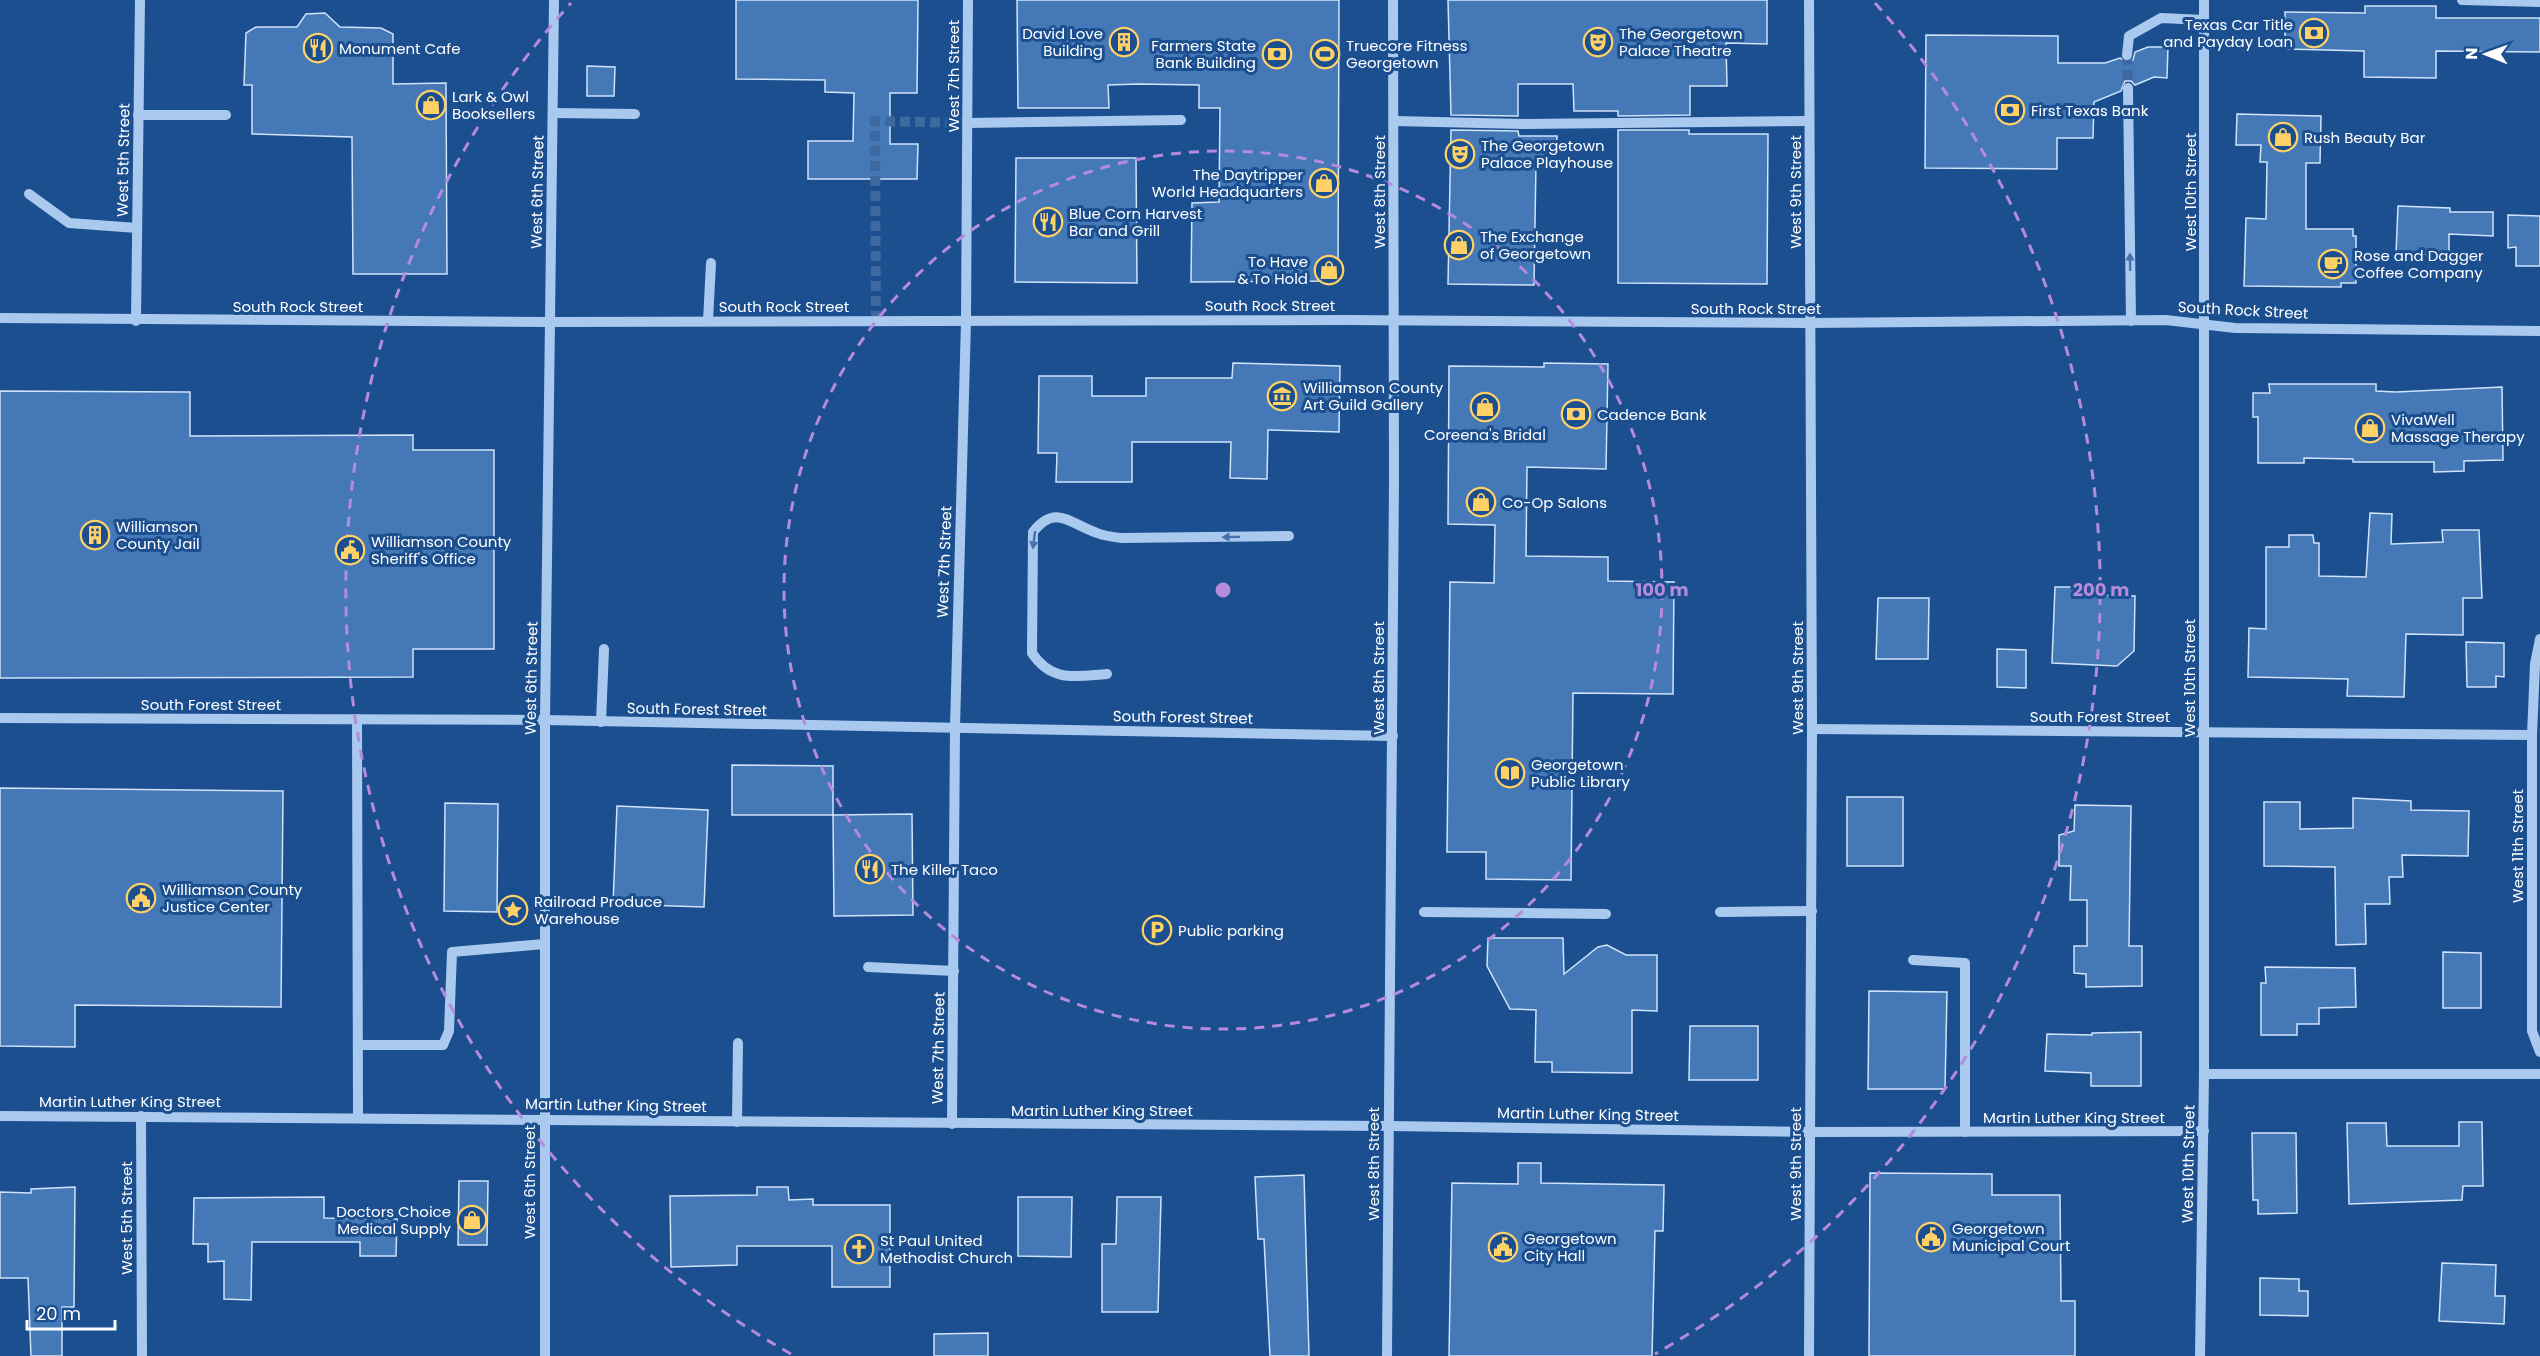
<svg xmlns="http://www.w3.org/2000/svg" width="2540" height="1356" font-family="Poppins,sans-serif">
  <rect width="100%" height="100%" fill="#1b4f8f"/>
  <g fill="#4478b7" stroke="#cfe3fa" stroke-width="1.5">
    <path d="M736 0H918L917 93H890V144H918L917 179H808V141H853L854 93 825 92V80L736 79Z"/>
    <path d="M1017 0H1339L1338 281 1191 282 1192 203 1219 202 1220 108H1199V85L1139 84 1108 85 1109 108H1018Z"/>
    <path d="M1448 0H1767V44L1726 43 1727 86H1690V115L1618 116V111H1574L1573 84H1518V116L1451 115Z"/>
    <path d="M2365 6H2436V18H2540V52L2436 51V78L2364 77V51L2285 49V12L2365 13Z"/>
    <path d="M325 13 340 27 381 28 393 34V84L446 83 447 274H353L352 137 252 134V85H244L246 33 256 27H297L306 14Z"/>
    <path d="M1926 35 2058 36V63H2105L2120 58 2127 62 2133 60 2135 52 2148 47H2168L2167 78 2154 77 2135 85 2131 81H2125L2121 91 2094 102 2093 138H2057V169L1925 168Z"/>
    <path d="M587 66 615 67 614 96H587Z"/>
    <path d="M2237 114 2321 116 2320 163H2306V229H2353V236H2356V283H2341V287L2244 286 2246 218 2266 219 2267 162H2260L2261 145H2236Z"/>
    <path d="M1451 130 1518 131 1519 136H1557L1556 162H1536L1534 285 1448 284Z"/>
    <path d="M1618 130H1689V134H1768L1767 284 1618 283Z"/>
    <path d="M1016 158H1136L1137 283 1015 282Z"/>
    <path d="M2398 206 2450 208V212H2493V236L2449 234V255L2396 254Z"/>
    <path d="M2508 215 2540 216V266H2516V247L2508 248Z"/>
    <path d="M1233 363 1340 366 1339 432 1268 430 1267 479 1230 478 1231 442H1132V482H1056L1057 453H1038L1039 376H1092V396H1146V378H1232Z"/>
    <path d="M1544 363 1608 364 1606 469 1527 467 1526 556 1608 557V581L1674 582 1673 694 1573 693 1571 880 1486 879V852H1447L1450 582 1494 583 1495 525 1448 524 1449 366 1544 367Z"/>
    <path d="M2269 384H2376V391L2396 392 2502 387 2503 460 2464 461V471L2434 472V462H2353V459L2304 458V463H2258V417H2253V393H2270Z"/>
    <path d="M0 391 190 392V436L413 435V450H494V649H413V677L0 678Z"/>
    <path d="M2370 513 2392 514 2391 544 2443 542 2442 530H2479L2482 598H2463V635L2406 634 2404 697 2347 696 2348 679 2248 677 2249 628 2266 629V547H2289V535H2313L2314 543H2319V576L2366 577Z"/>
    <path d="M2055 587H2083L2082 595 2135 596 2134 651 2117 666 2052 663Z"/>
    <path d="M1878 598H1929L1928 659H1876Z"/>
    <path d="M2466 642 2504 643V677L2496 676V687H2467Z"/>
    <path d="M1997 649 2026 650V688L1997 687Z"/>
    <path d="M732 765 833 766V815H732Z"/>
    <path d="M0 788 283 791 281 1007 75 1005V1047L0 1046Z"/>
    <rect x="1847" y="797" width="56" height="69"/>
    <path d="M2353 798 2411 801V810L2469 811 2468 856 2402 855 2403 877H2389L2390 904H2365L2366 944 2336 945 2335 867 2264 866V802H2300V829L2353 828Z"/>
    <path d="M445 803 498 804 497 912 444 911Z"/>
    <path d="M2075 805 2131 806 2129 946H2142V986L2086 987V974L2074 973V946H2087V900H2070L2071 866H2059V835L2074 831Z"/>
    <path d="M617 806 708 810 704 907 613 904Z"/>
    <path d="M912 814 913 915 834 916 833 815Z"/>
    <path d="M1488 938H1563L1564 974 1598 947 1607 945 1626 955H1657V1011L1632 1010V1073L1552 1072V1062H1535L1536 1010 1510 1009 1487 966Z"/>
    <path d="M2443 952 2481 953V1008H2443Z"/>
    <path d="M2265 967 2355 968 2356 1007 2319 1008V1024H2297V1035H2261V983H2266Z"/>
    <path d="M1869 991 1947 992 1945 1089H1868Z"/>
    <path d="M1690 1026H1758V1080H1689Z"/>
    <path d="M2141 1032V1086H2091V1073L2045 1071 2047 1034 2092 1035V1033Z"/>
    <path d="M2459 1122H2482L2483 1186H2463L2462 1200 2349 1204 2347 1123H2386L2387 1146H2459Z"/>
    <path d="M2252 1133H2296L2297 1213 2258 1214V1200H2253Z"/>
    <path d="M1518 1163H1541V1183L1664 1185 1663 1231H1655L1652 1356H1449L1452 1183 1518 1184Z"/>
    <path d="M1870 1173 1992 1174V1195H2060L2061 1301H2075V1356H1869Z"/>
    <path d="M1304 1175 1309 1356H1270L1264 1239H1258L1255 1177Z"/>
    <path d="M459 1181H488L487 1245H458Z"/>
    <path d="M75 1187 74 1307H62V1356H31L28 1278H0V1192L31 1193V1189Z"/>
    <path d="M757 1187H788L789 1200 813 1199V1205H890V1287H832V1246H737V1265L671 1267 670 1196 757 1195Z"/>
    <path d="M324 1197V1218L397 1219 396 1256H360V1242H252L251 1300 224 1299V1261L208 1262V1244H193L194 1198Z"/>
    <path d="M1018 1197H1072L1071 1257 1018 1256Z"/>
    <path d="M1117 1197H1161L1158 1312H1102V1244H1116Z"/>
    <path d="M2442 1263 2496 1265 2495 1296H2505L2504 1324 2439 1321Z"/>
    <path d="M2260 1278 2299 1279V1291H2308V1316L2260 1315Z"/>
    <path d="M988 1333V1356H934V1334Z"/>
  </g>
  <g fill="none" stroke-linecap="round" stroke-linejoin="round">
    <g stroke="#3d69a0" stroke-width="10" stroke-dasharray="10 5" stroke-linecap="butt">
      <path d="M2127 55 2128 88"/>
      <path d="M876 321 875 121 968 123"/>
    </g>
    <g stroke="#a9c9ee" stroke-width="10">
      <path d="M2462 0 2540 2"/>
      <path d="M2127 55 2129 36 2161 18 2204 20"/>
      <path d="M2128 88 2131 321"/>
      <path d="M553 113 635 114"/>
      <path d="M138 115H226"/>
      <path d="M1394 121 1523 124 1809 121"/>
      <path d="M968 123 1181 120"/>
      <path d="M29 194 69 223 137 228"/>
      <path d="M0 318 550 322 1347 320 1810 323 2166 320 2235 328 2540 331"/>
      <path d="M136 321 140 0"/>
      <path d="M708 321 711 263"/>
      <path d="M2540 639 2535 664 2532 735V1031L2540 1052"/>
      <path d="M1107 674C1076 676 1052 683 1032 653L1033 532C1056 503 1070 524 1097 533 1104 536 1113 537 1121 538L1289 536"/>
      <path d="M0 718 545 720 1393 736"/>
      <path d="M357 719 358 1118"/>
      <path d="M601 722 604 649"/>
      <path d="M1812 729 2532 735"/>
      <path d="M1424 912 1606 914"/>
      <path d="M1720 912 1812 911"/>
      <path d="M1913 960 1965 963V1132"/>
      <path d="M868 967 954 971"/>
      <path d="M358 1045H443L449 1031 452 952 544 944"/>
      <path d="M2204 1074H2540"/>
      <path d="M0 1116 1389 1126 1811 1132 2204 1131"/>
      <path d="M141 1116 142 1356"/>
      <path d="M737 1122 738 1043"/>
      <path d="M952 1124 955 727 966 321 968 0"/>
      <path d="M545 1356V720L554 0"/>
      <path d="M1387 1356 1394 480 1393 0"/>
      <path d="M1809 1356 1812 729 1809 0"/>
      <path d="M2200 1356 2204 1074V0"/>
    </g>
  </g>
  <defs><path id="oneway-solid" d="M-6-.8H1V-3.2L6.5 0L1 3.2V.8H-6Z" transform="scale(1.5)"/></defs>
  <g fill="#4674ac">
    <use href="#oneway-solid" transform="translate(2130 262) rotate(-91)"/>
    <use href="#oneway-solid" transform="translate(1231 537) rotate(179)"/>
    <use href="#oneway-solid" transform="translate(1034 540) rotate(97)"/>
  </g>
  <g fill="none" stroke="#b68bdc" stroke-width="3" stroke-dasharray="10 8">
    <circle cx="1223" cy="590" r="439"/>
    <path d="M791 1354A878 878 0 0 1 571 3M1875 3A878 878 0 0 1 1655 1354"/>
  </g>
  <defs>
    <g id="bank-ring" transform="scale(1.5)"><circle r="9.5" fill="#1b4f8f" stroke="#ffd166" stroke-width="1.5"/><path d="M-6-4H6V4H-6ZM0-2.3a2.3 2.3 0 1 0 0 4.6a2.3 2.3 0 1 0 0-4.6Z" fill="#ffd166"/></g>
    <g id="building-ring" transform="scale(1.5)"><circle r="9.5" fill="#1b4f8f" stroke="#ffd166" stroke-width="1.5"/><path d="M-4-6H4V6H1V3H-1V6H-4ZM-2.5-4.3h1.7v1.8h-1.7ZM.8-4.3h1.7v1.8H.8ZM-2.5-1h1.7V.8h-1.7ZM.8-1h1.7V.8H.8Z" fill="#ffd166"/></g>
    <g id="theatre-ring" transform="scale(1.5)"><circle r="9.5" fill="#1b4f8f" stroke="#ffd166" stroke-width="1.5"/><path d="M-5-5.5Q0-4 5-5.5V0Q5 5 0 6Q-5 5-5 0ZM-3.3-2.5H-1v1.5H-3.3ZM1-2.5H3.3v1.5H1ZM-2.8 1Q0 5.5 2.8 1Z" fill="#ffd166"/></g>
    <g id="restaurant-ring" transform="scale(1.5)"><circle r="9.5" fill="#1b4f8f" stroke="#ffd166" stroke-width="1.5"/><path d="M-5-6h1v4h1v-4h1v4h1v-4h1v5L-1.5 .5V6h-2V.5L-5-1ZM5-6V6H3V1.5H1.5Q1.5-4 5-6Z" fill="#ffd166"/></g>
    <g id="stadium-ring" transform="scale(1.5)"><circle r="9.5" fill="#1b4f8f" stroke="#ffd166" stroke-width="1.5"/><path d="M0-5a6.5 5 0 1 0 0 10a6.5 5 0 1 0 0-10ZM-3.5-1.8h7v3.6h-7Z" fill="#ffd166"/></g>
    <g id="shop-ring" transform="scale(1.5)"><circle r="9.5" fill="#1b4f8f" stroke="#ffd166" stroke-width="1.5"/><path d="M-5-2.5h2.3a2.7 3.5 0 0 1 5.4 0H5L5.5 6h-11ZM-1.5-2.5h3a1.5 2.3 0 0 0-3 0Z" fill="#ffd166"/></g>
    <g id="cafe-ring" transform="scale(1.5)"><circle r="9.5" fill="#1b4f8f" stroke="#ffd166" stroke-width="1.5"/><path d="M-5.5-4.5H6V0H3Q3 3.5 0 3.5H-2.5Q-5.5 3.5-5.5 0ZM3-3.2v2h1.7v-2ZM-6 4.5H4V6H-6Z" fill="#ffd166"/></g>
    <g id="museum-ring" transform="scale(1.5)"><circle r="9.5" fill="#1b4f8f" stroke="#ffd166" stroke-width="1.5"/><path d="M0-6L6-3V-2H-6V-3ZM-5-1h2V3h-2ZM-1-1h2V3h-2ZM3-1h2V3H3ZM-6 4H6V6H-6Z" fill="#ffd166"/></g>
    <g id="civic-ring" transform="scale(1.5)"><circle r="9.5" fill="#1b4f8f" stroke="#ffd166" stroke-width="1.5"/><path d="M-.6-6.5H3V-4.5H.6V-3L4-1V1h2V6H-6V1h2V-1L-.6-3ZM-1.2 2.5V6h2.4V2.5Z" fill="#ffd166"/></g>
    <g id="library-ring" transform="scale(1.5)"><circle r="9.5" fill="#1b4f8f" stroke="#ffd166" stroke-width="1.5"/><path d="M-6-4Q-3-5.5-.7-3.5V5Q-3 3-6 4ZM6-4Q3-5.5 .7-3.5V5Q3 3 6 4Z" fill="#ffd166"/></g>
    <g id="sight-ring" transform="scale(1.5)"><circle r="9.5" fill="#1b4f8f" stroke="#ffd166" stroke-width="1.5"/><path d="M0-6L1.8-2.2L6-1.7L2.9 1.2L3.7 5.4L0 3.3L-3.7 5.4L-2.9 1.2L-6-1.7L-1.8-2.2Z" fill="#ffd166"/></g>
    <g id="parking-ring" transform="scale(1.5)"><circle r="9.5" fill="#1b4f8f" stroke="#ffd166" stroke-width="1.5"/><path d="M-3.5-5.5H1a3.5 3.5 0 0 1 0 7H-1V5.5H-3.5ZM-1-3.4V-.6H.8a1.4 1.4 0 0 0 0-2.8Z" fill="#ffd166"/></g>
    <g id="church-ring" transform="scale(1.5)"><circle r="9.5" fill="#1b4f8f" stroke="#ffd166" stroke-width="1.5"/><path d="M-1.2-6h2.4v3.5h3.3v2.4h-3.3V6h-2.4V-.1h-3.3v-2.4h3.3Z" fill="#ffd166"/></g>
  </defs>
  <g fill-rule="evenodd">
    <use href="#bank-ring" x="2314" y="33"/>
    <use href="#building-ring" x="1124" y="42"/>
    <use href="#theatre-ring" x="1598" y="42"/>
    <use href="#restaurant-ring" x="318" y="48"/>
    <use href="#bank-ring" x="1277" y="54"/>
    <use href="#stadium-ring" x="1325" y="54"/>
    <use href="#shop-ring" x="431" y="105"/>
    <use href="#bank-ring" x="2010" y="110"/>
    <use href="#shop-ring" x="2283" y="137"/>
    <use href="#theatre-ring" x="1460" y="154"/>
    <use href="#shop-ring" x="1324" y="183"/>
    <use href="#restaurant-ring" x="1048" y="222"/>
    <use href="#shop-ring" x="1459" y="245"/>
    <use href="#cafe-ring" x="2333" y="264"/>
    <use href="#shop-ring" x="1329" y="270"/>
    <use href="#museum-ring" x="1282" y="396"/>
    <use href="#shop-ring" x="1485" y="407"/>
    <use href="#bank-ring" x="1576" y="414"/>
    <use href="#shop-ring" x="2370" y="428"/>
    <use href="#shop-ring" x="1481" y="502"/>
    <use href="#building-ring" x="95" y="535"/>
    <use href="#civic-ring" x="350" y="550"/>
    <use href="#library-ring" x="1510" y="773"/>
    <use href="#restaurant-ring" x="870" y="869"/>
    <use href="#civic-ring" x="141" y="898"/>
    <use href="#sight-ring" x="513" y="910"/>
    <use href="#parking-ring" x="1157" y="930"/>
    <use href="#shop-ring" x="472" y="1220"/>
    <use href="#civic-ring" x="1931" y="1237"/>
    <use href="#civic-ring" x="1503" y="1247"/>
    <use href="#church-ring" x="859" y="1249"/>
  </g>
  <g text-anchor="middle" dominant-baseline="central" stroke-width="6" stroke-linejoin="round" paint-order="stroke">
    <g font-size="15" fill="#fff" stroke="#1b4f8f" text-anchor="start">
      <text x="2293" y="24" text-anchor="end">Texas Car Title<tspan x="2293" dy="17">and Payday Loan</tspan></text>
      <text x="1103" y="33" text-anchor="end">David Love<tspan x="1103" dy="17">Building</tspan></text>
      <text x="1619" y="33">The Georgetown<tspan x="1619" dy="17">Palace Theatre</tspan></text>
      <text x="1256" y="45" text-anchor="end">Farmers State<tspan x="1256" dy="17">Bank Building</tspan></text>
      <text x="1346" y="45">Truecore Fitness<tspan x="1346" dy="17">Georgetown</tspan></text>
      <text x="339" y="48">Monument Cafe</text>
      <text x="452" y="96">Lark &amp; Owl<tspan x="452" dy="17">Booksellers</tspan></text>
      <text x="2031" y="110">First Texas Bank</text>
      <text x="2304" y="137">Rush Beauty Bar</text>
      <text x="1481" y="145">The Georgetown<tspan x="1481" dy="17">Palace Playhouse</tspan></text>
      <text x="1303" y="174" text-anchor="end">The Daytripper<tspan x="1303" dy="17">World Headquarters</tspan></text>
      <text x="1069" y="213">Blue Corn Harvest<tspan x="1069" dy="17">Bar and Grill</tspan></text>
      <text x="1480" y="236">The Exchange<tspan x="1480" dy="17">of Georgetown</tspan></text>
      <text x="2354" y="255">Rose and Dagger<tspan x="2354" dy="17">Coffee Company</tspan></text>
      <text x="1308" y="261" text-anchor="end">To Have<tspan x="1308" dy="17">&amp; To Hold</tspan></text>
      <text x="1303" y="387">Williamson County<tspan x="1303" dy="17">Art Guild Gallery</tspan></text>
      <text x="1597" y="414">Cadence Bank</text>
      <text x="2391" y="419">VivaWell<tspan x="2391" dy="17">Massage Therapy</tspan></text>
      <text x="1485" y="434" text-anchor="middle">Coreena's Bridal</text>
      <text x="1502" y="502">Co-Op Salons</text>
      <text x="116" y="526">Williamson<tspan x="116" dy="17">County Jail</tspan></text>
      <text x="371" y="541">Williamson County<tspan x="371" dy="17">Sheriff's Office</tspan></text>
      <text x="1531" y="764">Georgetown<tspan x="1531" dy="17">Public Library</tspan></text>
      <text x="891" y="869">The Killer Taco</text>
      <text x="162" y="889">Williamson County<tspan x="162" dy="17">Justice Center</tspan></text>
      <text x="534" y="901">Railroad Produce<tspan x="534" dy="17">Warehouse</tspan></text>
      <text x="1178" y="930">Public parking</text>
      <text x="451" y="1211" text-anchor="end">Doctors Choice<tspan x="451" dy="17">Medical Supply</tspan></text>
      <text x="1952" y="1228">Georgetown<tspan x="1952" dy="17">Municipal Court</tspan></text>
      <text x="1524" y="1238">Georgetown<tspan x="1524" dy="17">City Hall</tspan></text>
      <text x="880" y="1240">St Paul United<tspan x="880" dy="17">Methodist Church</tspan></text>
    </g>
    <g font-size="15" fill="#fff" stroke="#1b4f8f">
      <text transform="translate(953 76) rotate(-90)">West 7th Street</text>
      <text transform="translate(123 160) rotate(-89)">West 5th Street</text>
      <text transform="translate(537 192) rotate(-89)">West 6th Street</text>
      <text transform="translate(1379 192) rotate(-90)">West 8th Street</text>
      <text transform="translate(1795 192) rotate(-90)">West 9th Street</text>
      <text transform="translate(2190 192) rotate(-90)">West 10th Street</text>
      <text x="1270" y="305">South Rock Street</text>
      <text x="298" y="306">South Rock Street</text>
      <text x="784" y="306">South Rock Street</text>
      <text x="1756" y="308">South Rock Street</text>
      <text transform="translate(2243 310) rotate(3)">South Rock Street</text>
      <text transform="translate(944 562) rotate(-88)">West 7th Street</text>
      <text transform="translate(531 678) rotate(-89)">West 6th Street</text>
      <text transform="translate(1378 678) rotate(-90)">West 8th Street</text>
      <text transform="translate(1797 678) rotate(-90)">West 9th Street</text>
      <text transform="translate(2189 678) rotate(-90)">West 10th Street</text>
      <text x="211" y="704">South Forest Street</text>
      <text transform="translate(697 709) rotate(1)">South Forest Street</text>
      <text x="2100" y="716">South Forest Street</text>
      <text transform="translate(1183 717) rotate(1)">South Forest Street</text>
      <text transform="translate(2517 846) rotate(-90)">West 11th Street</text>
      <text transform="translate(938 1048) rotate(-89)">West 7th Street</text>
      <text x="130" y="1101">Martin Luther King Street</text>
      <text transform="translate(616 1105) rotate(1)">Martin Luther King Street</text>
      <text x="1102" y="1110">Martin Luther King Street</text>
      <text transform="translate(1588 1114) rotate(1)">Martin Luther King Street</text>
      <text x="2074" y="1117">Martin Luther King Street</text>
      <text transform="translate(1373 1164) rotate(-90)">West 8th Street</text>
      <text transform="translate(1795 1164) rotate(-90)">West 9th Street</text>
      <text transform="translate(2188 1164) rotate(-89)">West 10th Street</text>
      <text transform="translate(529 1182) rotate(-90)">West 6th Street</text>
      <text transform="translate(126 1218) rotate(-90)">West 5th Street</text>
    </g>
  </g>
  <circle cx="1223" cy="590" r="9" fill="#b68bdc" stroke="#1b4f8f" stroke-width="3"/>
  <g font-size="18" text-anchor="middle" font-weight="bold" fill="#b68bdc" stroke="#1b4f8f" stroke-width="6" stroke-linejoin="round" paint-order="stroke">
    <text x="1662" y="596">100 m</text>
    <text x="2101" y="596">200 m</text>
  </g>
  <g transform="translate(2486 54) rotate(271)" stroke="#1b4f8f" stroke-width="4.5" paint-order="stroke">
  <path d="M0-4.5L10 22L0 15L-10 22Z" fill="#ffffff"/>
  <text y="-9" font-size="16" font-weight="bold" text-anchor="middle" fill="#ffffff">N</text>
  </g>
  <path d="M27 1320v9h88v-9" fill="none" stroke="#ffffff" stroke-width="3"/>
  <text x="36" y="1320" font-size="18" fill="#ffffff" stroke="#1b4f8f" stroke-width="4.5" paint-order="stroke">20 m</text>
</svg>
